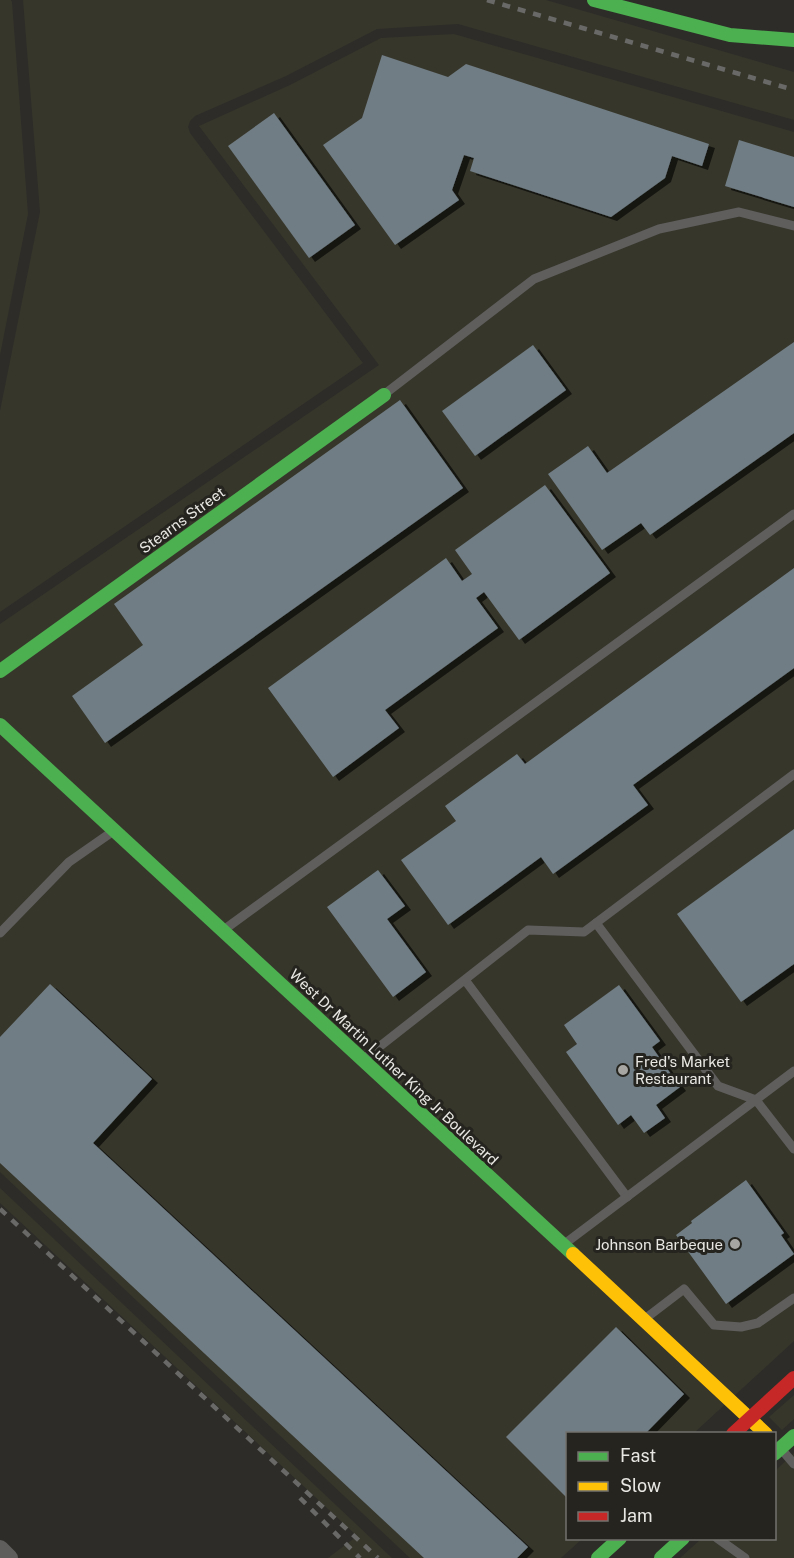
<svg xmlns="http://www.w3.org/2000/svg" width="794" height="1558" font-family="'Public Sans',sans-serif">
  <defs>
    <filter id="shadow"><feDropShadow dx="6" dy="4" stdDeviation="0" flood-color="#0009"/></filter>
  </defs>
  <rect width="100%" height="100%" fill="#2d2c28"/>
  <g fill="#37362b">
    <path d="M0 0H11L12 2 28 214 0 355Z"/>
    <path d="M23 0H546L794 72V120L458 24 377 29 286 76 195 116 190 121 188 127 190 133 363 363 0 612V411L40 212Z"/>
    <path d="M454 34 794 132V1341L694 1433 568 1434V1538L582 1539 561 1558H410L0 1172V624L379 365 199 126 290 85 381 38Z"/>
    <path d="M0 1188 392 1558H328L357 1536 0 1203Z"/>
    <path d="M794 1395V1419L782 1430 769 1417Z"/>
    <path d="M794 1453V1558H680L701 1539 774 1538 775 1471Z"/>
  </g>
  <g fill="#707d84" filter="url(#shadow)">
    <path d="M382 55 448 77 466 64 709 144 702 166 672 156 665 178 611 217 470 171 474 158 464 155 452 190 459 200 395 245 323 145 362 118Z"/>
    <path d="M274 113 355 225 309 258 228 146Z"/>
    <path d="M739 140 794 157V207L725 186Z"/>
    <path d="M794 342V433L650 535 641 523 602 550 548 474 588 446 607 473Z"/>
    <path d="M533 345 566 390 475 456 442 411Z"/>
    <path d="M400 400 463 488 105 743 72 696 143 645 114 604Z"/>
    <path d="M545 485 610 573 519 640 484 592 476 598 498 628 385 710 399 728 333 777 268 688 446 558 462 581 472 574 455 550Z"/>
    <path d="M794 568V668L633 785 648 805 553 874 541 857 448 925 401 860 456 821 445 806 517 754 525 764Z"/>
    <path d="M794 829V964L741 1002 677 914Z"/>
    <path d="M378 870 405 906 387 919 426 972 393 997 327 907Z"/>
    <path d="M50 984 152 1079 93 1143 528 1547 517 1558H424L0 1163V1037Z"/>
    <path d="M619 985 660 1041 652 1047 680 1087 656 1105 665 1118 644 1133 631 1115 618 1125 566 1052 577 1044 564 1025Z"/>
    <path d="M746 1180 784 1233 781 1235 794 1254 726 1304 676 1235 692 1223 691 1221Z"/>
    <path d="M616 1327 684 1394 645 1434H568V1499L506 1437Z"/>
  </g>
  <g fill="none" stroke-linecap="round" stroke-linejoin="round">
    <g stroke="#5f5e5d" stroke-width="9">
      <path d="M386 393 534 279 659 229 739 212 794 226"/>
      <path d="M596 923 718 1086 756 1100 794 1149"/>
      <path d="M225 929 794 514"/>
      <path d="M0 933 69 862 112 832"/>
      <path d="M465 980 627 1197"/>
      <path d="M365 1058 528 930 584 932 794 774"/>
      <path d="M563 1245 794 1071"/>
      <path d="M646 1318 684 1289 714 1325 741 1327 758 1323 794 1298"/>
      <path d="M782 1450 794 1464"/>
      <path d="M717 1538 745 1558"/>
    </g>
    <path stroke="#5f5e5d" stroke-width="18" d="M0 1549 9 1558"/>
    <g stroke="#4caf50" stroke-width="14">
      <path d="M594 0 730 35 794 40"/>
      <path d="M0 671 384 395"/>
      <path d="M0 725 573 1254"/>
      <path d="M774 1454 794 1436"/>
      <path d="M598 1558 620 1538"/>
      <path d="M661 1558 683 1538"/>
    </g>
    <path stroke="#ffc107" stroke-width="14" d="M573 1254 766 1434"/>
    <path stroke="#c62828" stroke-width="14" d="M733 1434 794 1378"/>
    <g stroke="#696968" stroke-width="4.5" stroke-dasharray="8 8" stroke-linecap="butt">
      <path d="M487 0 794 90"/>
      <path d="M0 1209 378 1558"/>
      <path d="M300 1498 360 1558"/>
    </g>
  </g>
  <g fill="#a7a6a2" stroke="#25241e" stroke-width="2">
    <circle cx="623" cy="1070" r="6"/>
    <circle cx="735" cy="1244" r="6"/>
  </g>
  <g text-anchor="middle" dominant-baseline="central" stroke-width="6" stroke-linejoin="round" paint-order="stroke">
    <g font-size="15" fill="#e8e7e3" stroke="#25241e">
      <text transform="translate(182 520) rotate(-36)">Stearns Street</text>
      <text transform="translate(394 1067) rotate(43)">West Dr Martin Luther King Jr Boulevard</text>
    </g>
    <g font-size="15" fill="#e8e7e3" stroke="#25241e" text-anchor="start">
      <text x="635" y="1061">Fred's Market<tspan x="635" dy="17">Restaurant</tspan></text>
      <text x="723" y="1244" text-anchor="end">Johnson Barbeque</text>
    </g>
  </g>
  <rect x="566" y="1432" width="210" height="108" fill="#25241e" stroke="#73726d" stroke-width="1.5"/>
  <rect x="578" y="1452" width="30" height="9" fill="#4caf50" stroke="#73726d" stroke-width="1.5"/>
  <text x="620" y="1462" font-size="18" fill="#e8e7e3">Fast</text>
  <rect x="578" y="1482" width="30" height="9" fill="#ffc107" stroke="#73726d" stroke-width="1.5"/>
  <text x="620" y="1492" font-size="18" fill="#e8e7e3">Slow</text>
  <rect x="578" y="1512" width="30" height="9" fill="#c62828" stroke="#73726d" stroke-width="1.5"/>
  <text x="620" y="1522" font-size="18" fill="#e8e7e3">Jam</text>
</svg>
